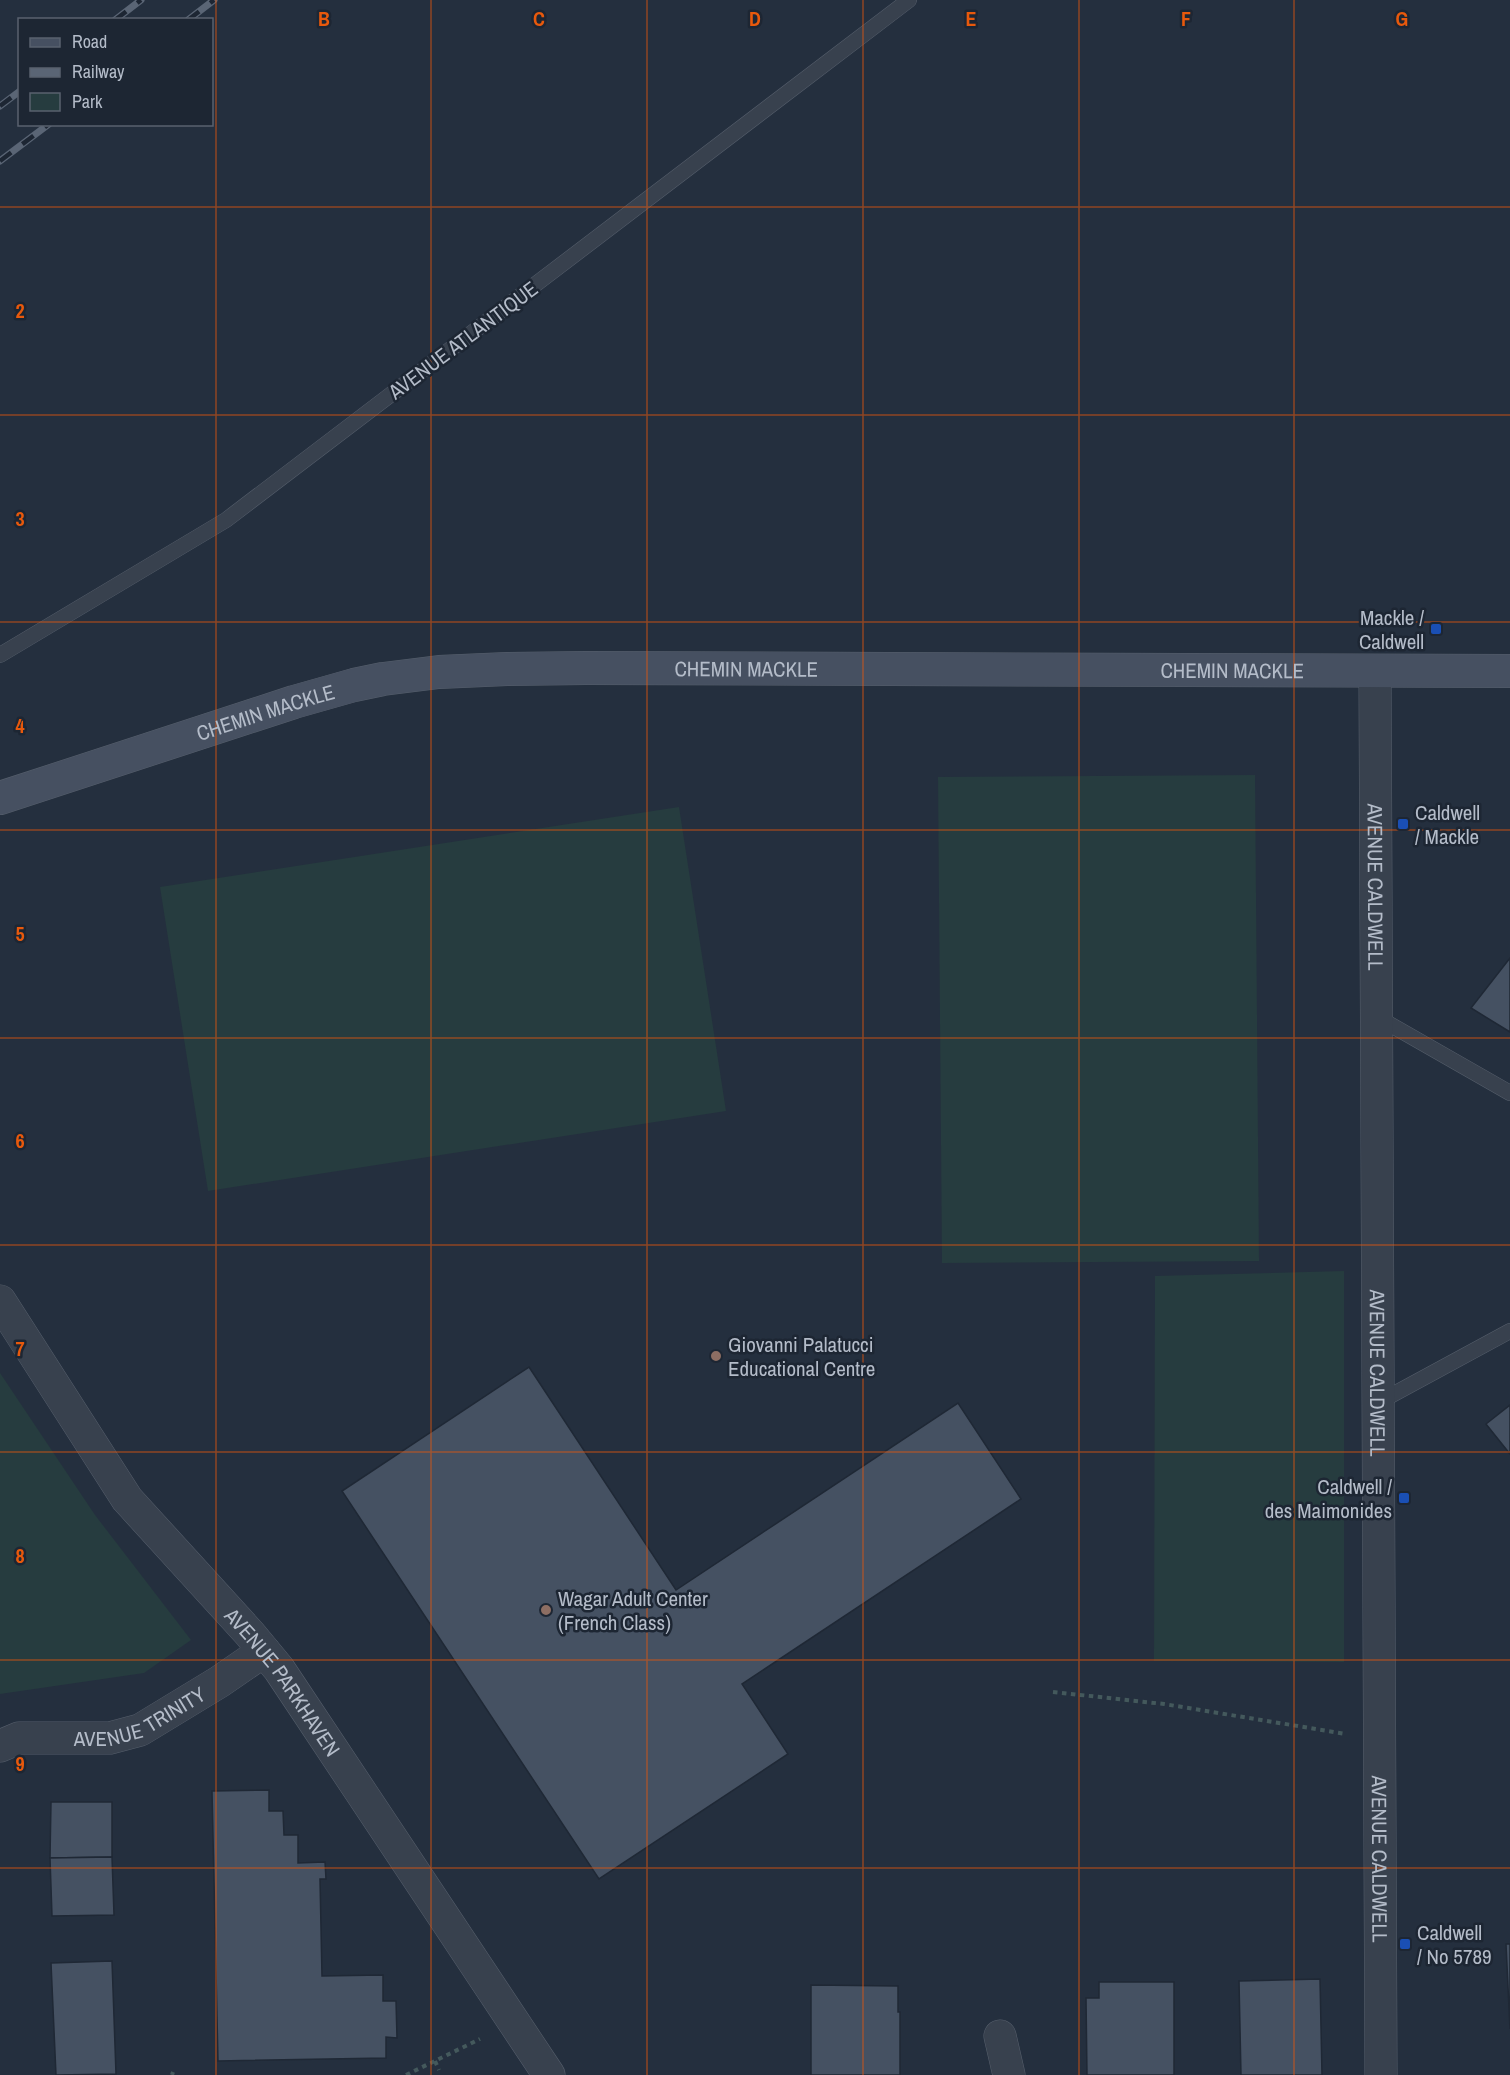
<svg xmlns="http://www.w3.org/2000/svg" width="1510" height="2075" font-family="'Archivo Narrow',sans-serif">
  <rect width="100%" height="100%" fill="#242f3e"/>
  <g fill="#263c3f">
    <path d="M1255 775 1259 1261 942 1263 938 777Z"/>
    <path d="M679 807 726 1111 208 1191 160 887Z"/>
    <path d="M1344 1271V1662L1154 1661 1155 1276Z"/>
    <path d="M0 1373 95 1515 191 1640 144 1673 0 1694Z"/>
  </g>
  <g fill="#455162" stroke="#1f2835" stroke-width="1.5">
    <path d="M1510 958V1032L1471 1008Z"/>
    <path d="M529 1367 676 1590 958 1403 1021 1499 742 1684 788 1754 599 1879 342 1491Z"/>
    <path d="M1510 1405V1454L1486 1424Z"/>
    <path d="M269 1790V1811H283L284 1835H298V1863L325 1862 326 1879H320L322 1976 383 1975V2001H396L397 2038 386 2037V2058L218 2061 212 1791Z"/>
    <path d="M51 1802H112V1857L50 1858Z"/>
    <path d="M112 1857 114 1915 52 1916 50 1858Z"/>
    <path d="M1506 1944H1510V2029Z"/>
    <path d="M112 1961 116 2074 56 2075 51 1963Z"/>
    <path d="M1320 1979 1322 2075H1241L1239 1981Z"/>
    <path d="M1099 1982H1174V2075H1087L1086 1998H1099Z"/>
    <path d="M811 1985 898 1986V2012H900V2075H811Z"/>
  </g>
  <g fill="none" stroke-linecap="round" stroke-linejoin="round">
    <g stroke="#565f6c" stroke-width="16">
      <g id="lane">
        <path d="M0 655 226 520 909 0"/>
        <path d="M1377 1017 1510 1093"/>
        <path d="M1379 1402 1510 1331"/>
      </g>
    </g>
    <g stroke="#565f6c" stroke-width="33">
      <g id="street">
        <path id="s1" d="M1375 671 1381 2075"/>
        <path id="s2" d="M0 1301 127 1499 250 1634 279 1669 549 2075"/>
        <path id="s3" d="M0 1746 19 1738H110L140 1730 219 1682 264 1651"/>
        <path d="M1000 2036 1009 2075"/>
      </g>
    </g>
    <g stroke="#565f6c" stroke-width="34">
      <g id="secondary">
        <path id="s4" d="M0 798 294 702 354 685 383 679 439 672 507 669 586 668 1510 671"/>
      </g>
    </g>
    <g stroke="#44595c" stroke-width="4" stroke-dasharray="4.5 4.5" stroke-linecap="butt">
      <path d="M1053 1692 1164 1704 1346 1734"/>
      <path d="M435 2061 439 2070"/>
      <path d="M172 2075 173 2072"/>
      <path d="M406 2075 480 2039"/>
    </g>
    <use href="#lane" stroke="#38414e" stroke-width="15"/>
    <use href="#street" stroke="#38414e" stroke-width="32"/>
    <use href="#secondary" stroke="#465061" stroke-width="33"/>
    <g stroke="#5a6575" stroke-width="7">
      <g id="rail">
        <path d="M115 20 141 0"/>
        <path d="M188 20 214 0"/>
        <path d="M0 106 20 91"/>
        <path d="M0 161 49 124"/>
      </g>
    </g>
    <use href="#rail" stroke="#1d2633" stroke-width="4.5" stroke-dasharray="14" stroke-linecap="butt"/>
  </g>
  <path fill="none" stroke="#e8590c" stroke-width="1.5" stroke-opacity="0.55" d="M216 0V2075M431 0V2075M647 0V2075M863 0V2075M1079 0V2075M1294 0V2075M0 207H1510M0 415H1510M0 622H1510M0 830H1510M0 1038H1510M0 1245H1510M0 1452H1510M0 1660H1510M0 1868H1510"/>
  <g fill="#1a4fb4" stroke="#1d2633" stroke-width="2">
    <rect x="1430" y="623" width="12" height="12" rx="3"/>
    <rect x="1397" y="818" width="12" height="12" rx="3"/>
    <rect x="1398" y="1492" width="12" height="12" rx="3"/>
    <rect x="1399" y="1938" width="12" height="12" rx="3"/>
  </g>
  <g fill="#8d6e63" stroke="#1d2633" stroke-width="2">
    <circle cx="716" cy="1356" r="6"/>
    <circle cx="546" cy="1610" r="6"/>
  </g>
  <g text-anchor="middle" dominant-baseline="central" stroke-width="5" stroke-linejoin="round" paint-order="stroke">
    <g font-size="21" fill="#b4bcc9" stroke="#1d2633">
      <text transform="translate(463 340) rotate(-37)">AVENUE ATLANTIQUE</text>
      <text stroke="none"><textPath href="#s4" startOffset="765">CHEMIN MACKLE</textPath></text>
      <text stroke="none"><textPath href="#s4" startOffset="1251">CHEMIN MACKLE</textPath></text>
      <text stroke="none"><textPath href="#s4" startOffset="279">CHEMIN MACKLE</textPath></text>
      <text stroke="none"><textPath href="#s1" startOffset="216">AVENUE CALDWELL</textPath></text>
      <text stroke="none"><textPath href="#s1" startOffset="702">AVENUE CALDWELL</textPath></text>
      <text stroke="none"><textPath href="#s2" startOffset="476">AVENUE PARKHAVEN</textPath></text>
      <text stroke="none"><textPath href="#s3" startOffset="146">AVENUE TRINITY</textPath></text>
      <text stroke="none"><textPath href="#s1" startOffset="1188">AVENUE CALDWELL</textPath></text>
    </g>
    <g font-size="21" fill="#b4bcc9" stroke="#1d2633" text-anchor="start">
      <text x="1424" y="617" text-anchor="end">Mackle /<tspan x="1424" dy="24">Caldwell</tspan></text>
      <text x="1415" y="812">Caldwell<tspan x="1415" dy="24">/ Mackle</tspan></text>
      <text x="728" y="1344">Giovanni Palatucci<tspan x="728" dy="24">Educational Centre</tspan></text>
      <text x="1392" y="1486" text-anchor="end">Caldwell /<tspan x="1392" dy="24">des Maimonides</tspan></text>
      <text x="558" y="1598">Wagar Adult Center<tspan x="558" dy="24">(French Class)</tspan></text>
      <text x="1417" y="1932">Caldwell<tspan x="1417" dy="24">/ No 5789</tspan></text>
    </g>
  </g>
  <g font-size="20" text-anchor="middle" font-weight="bold" fill="#e8590c" stroke="#1d2633" stroke-width="5" stroke-linejoin="round" paint-order="stroke">
    <text x="324" y="26">B</text>
    <text x="539" y="26">C</text>
    <text x="755" y="26">D</text>
    <text x="971" y="26">E</text>
    <text x="1186" y="26">F</text>
    <text x="1402" y="26">G</text>
    <text x="20" y="318">2</text>
    <text x="20" y="526">3</text>
    <text x="20" y="733">4</text>
    <text x="20" y="941">5</text>
    <text x="20" y="1148">6</text>
    <text x="20" y="1356">7</text>
    <text x="20" y="1563">8</text>
    <text x="20" y="1771">9</text>
  </g>
  <rect x="18" y="18" width="195" height="108" fill="#1d2633" stroke="#59626f" stroke-width="1.5"/>
  <rect x="30" y="38" width="30" height="9" fill="#465061" stroke="#59626f" stroke-width="1.5"/>
  <text x="72" y="48" font-size="18" fill="#b4bcc9">Road</text>
  <rect x="30" y="68" width="30" height="9" fill="#5a6575" stroke="#59626f" stroke-width="1.5"/>
  <text x="72" y="78" font-size="18" fill="#b4bcc9">Railway</text>
  <rect x="30" y="93" width="30" height="18" fill="#263c3f" stroke="#59626f" stroke-width="1.5"/>
  <text x="72" y="108" font-size="18" fill="#b4bcc9">Park</text>
</svg>
